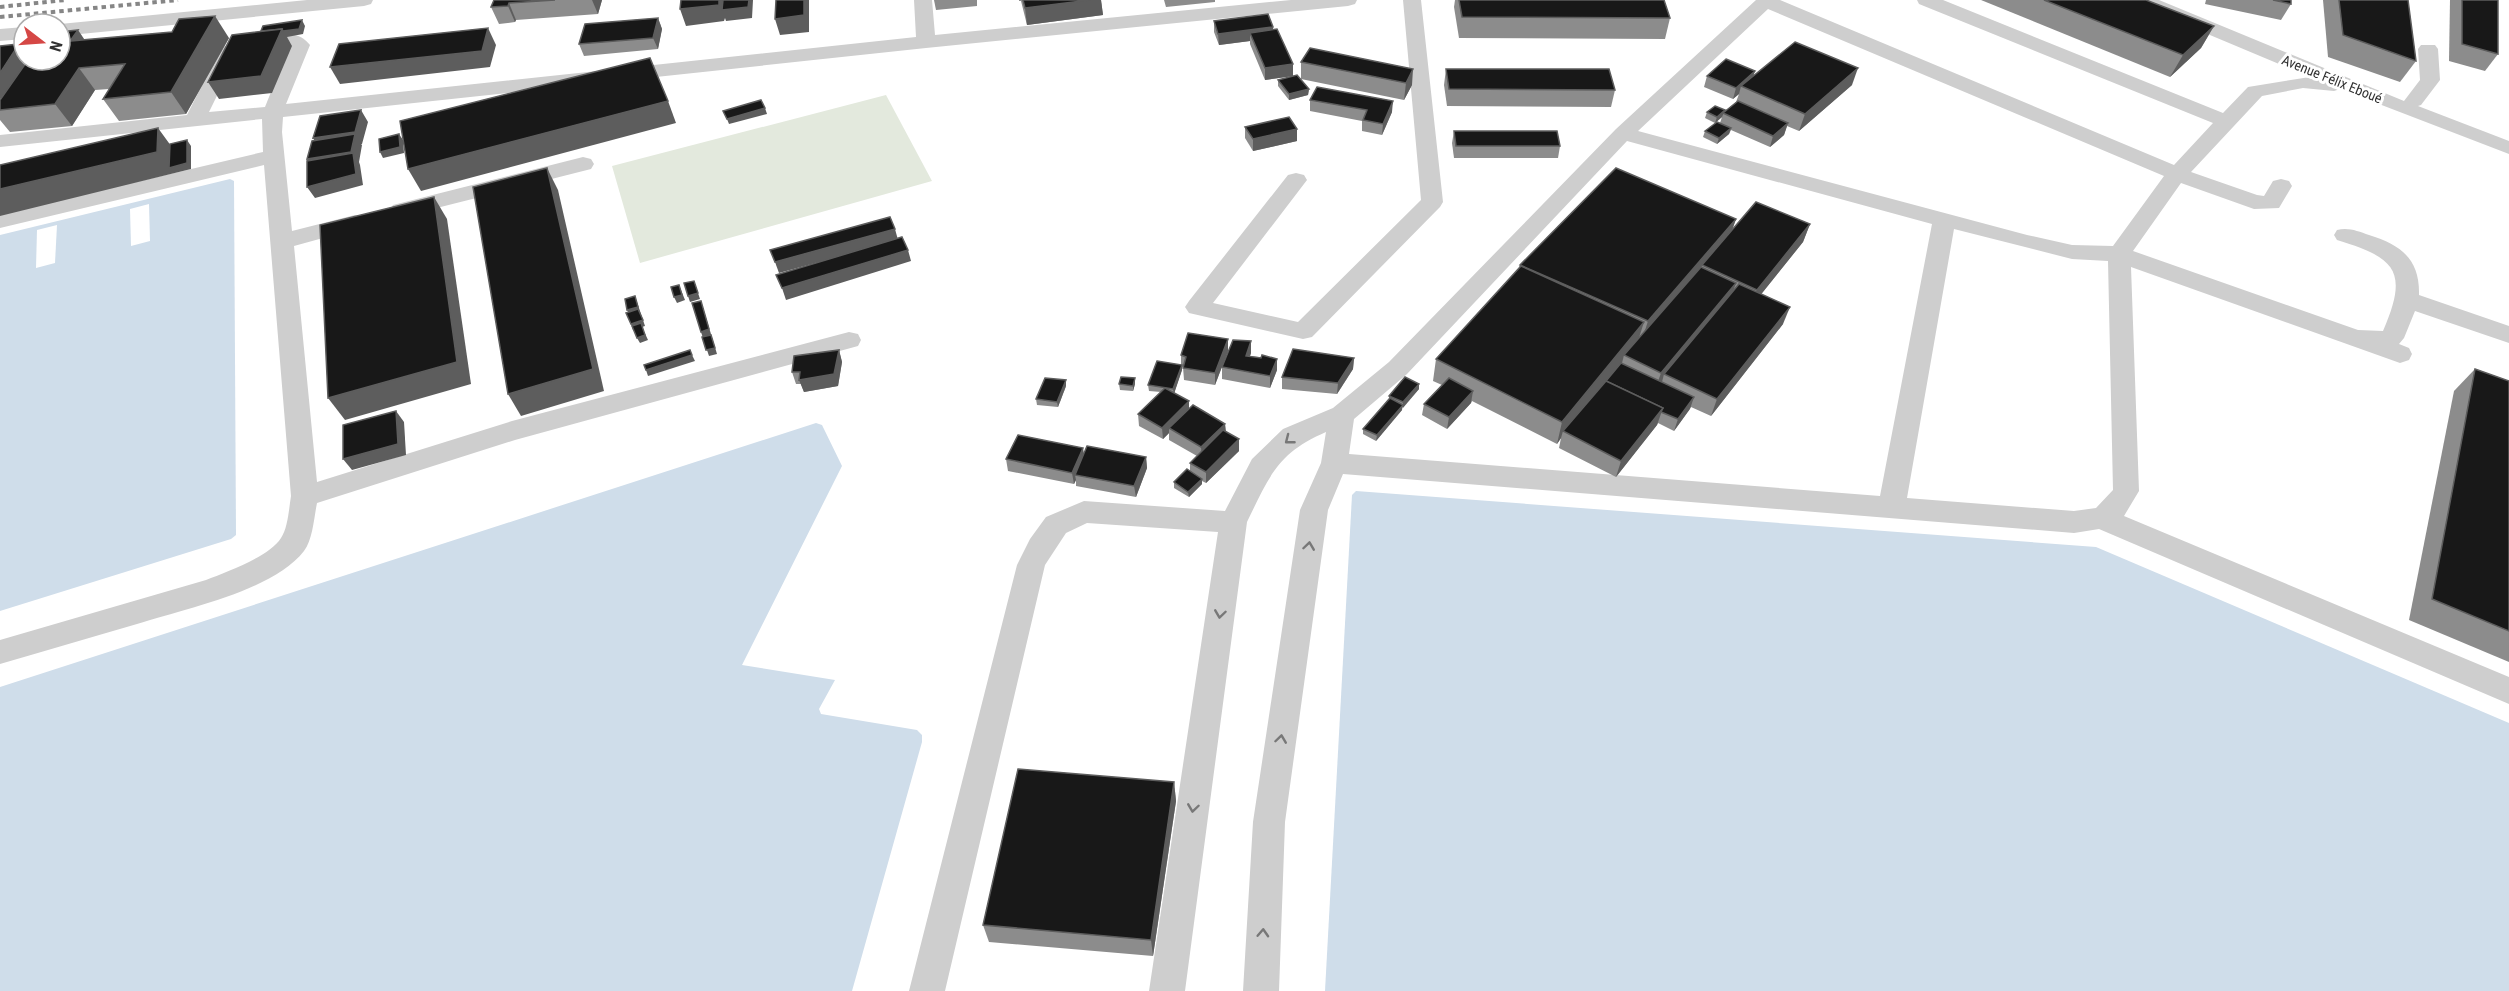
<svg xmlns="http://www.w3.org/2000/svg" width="2509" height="991" font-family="'Roboto Condensed',sans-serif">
  <rect width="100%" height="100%" fill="#fff"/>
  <path fill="#e3e9dd" d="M886 95 932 181 640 263 612 166Z"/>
  <g fill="#cfddea">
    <path d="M230 179 234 181 236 535 231 539 0 611V235Z"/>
    <path d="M816 423 822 425 842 466 742 665 835 680 819 709 821 714 917 730 922 735V742L852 991H0V687Z"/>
    <path d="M1356 491 2096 547 2509 723V991H1325L1352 495Z"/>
  </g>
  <g fill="#fff">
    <path d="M149 204 150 241 131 246 130 209Z"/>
    <path d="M57 225 55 263 36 268 37 230Z"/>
  </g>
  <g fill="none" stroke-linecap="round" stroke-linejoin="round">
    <g fill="#cecece" fill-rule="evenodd">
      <path d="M307 0H373L371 4 364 6 60 36V24Z"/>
      <path d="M914 0H932L935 35 1291 0H1357L1355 4 1348 6 926 48 283 117 282 132 292 231 355 215 363 217 366 222 363 227 294 246 317 482 512 421 849 332 858 334 861 340 858 346 515 440 317 503C314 517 313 539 304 551 273 591 184 609 137 624 91 637 46 651 0 664V640L206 580C226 572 269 557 281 538 288 528 289 508 291 496L264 165 0 228V214L263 152 262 119 0 147V135L187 115 219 51C227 39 279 34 294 35 301 36 306 40 310 45L286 104 916 37ZM289 47 265 107 209 112 237 55Z"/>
      <path d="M1403 0H1421L1443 202 1440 207 1312 337 1303 339 1189 313 1185 307 1189 301 1288 175 1296 173 1304 175 1307 180 1213 303 1298 322 1421 200Z"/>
      <path d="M1756 0H1780L2174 165 2213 123 1919 4 1917 0H1943L2223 113 2248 87 2310 77 2136 4 2134 0H2159L2404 101 2420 80 2418 49 2421 45H2435L2438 49 2440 80 2421 105 2418 106 2509 141V154L2340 89 2334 91 2303 88 2262 96 2191 172 2257 195 2264 196 2273 181 2281 179 2289 181 2292 186 2279 208 2254 209 2181 183 2133 251 2358 330 2383 331C2409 271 2396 258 2337 240L2334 235 2337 230C2348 227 2358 231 2369 235 2401 245 2420 259 2419 295L2509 326V343L2415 311 2404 338 2399 344 2409 348 2412 354 2409 360 2400 363 2131 267 2139 491 2124 516 2509 677V704L2099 529 2074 533 1343 474 1328 510 1285 822 1279 991H1243L1253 822 1300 510 1321 463 1326 432C1277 453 1269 477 1247 522L1185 991H1149L1218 532 1087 523 1066 533 1045 565 945 991H909L1017 565 1030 539 1046 517 1084 501 1225 511 1252 459 1283 429 1333 408 1389 362 1616 129ZM1768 9 2164 176 2113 246 2072 245 2027 235 1638 131ZM1627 141 1932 224 1880 496 1349 454 1354 419 1407 374ZM1954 229 2072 259 2108 261 2113 490 2096 508 2074 511 1907 498Z"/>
      <path d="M24 27V39L0 41V29Z"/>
      <path d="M583 157 591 159 594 164 591 169 401 217 393 215 390 210 393 205Z"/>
    </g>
    <g stroke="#868686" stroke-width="4" stroke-dasharray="4.5 4" stroke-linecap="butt">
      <path d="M0 7 65 0"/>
      <path d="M0 17 178 0"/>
    </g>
  </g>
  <g fill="#8c8c8c">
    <path d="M494 0H602L598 14 516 20 515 22 499 24 491 7Z"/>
    <path d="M934 0H977V6L936 10Z"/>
    <path d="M1019 0H1101L1103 15 1027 25 1021 1H1019Z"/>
    <path d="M1164 0H1215V2L1166 7Z"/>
    <path d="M1455 0H1664L1670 18 1665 39 1459 38 1454 7Z"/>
    <path d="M1981 0H2146L2214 26 2201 48 2170 77Z"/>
    <path d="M2206 0H2291V4L2281 20 2205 4Z"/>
    <path d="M2323 0H2408L2416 61 2400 82 2328 57Z"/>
    <path d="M2450 0H2498V54L2485 71 2449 61Z"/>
    <path d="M658 18 662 29 658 49 584 56 579 44Z"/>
    <path d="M1214 21 1273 30 1293 76 1265 80 1250 44V41L1219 45 1214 32Z"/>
    <path d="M229 38 186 114 119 121 103 99 109 89 95 90 72 126 10 132 0 120V100L19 44 24 50V60L84 40Z"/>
    <path d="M1310 48 1412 85 1404 100 1301 79V62Z"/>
    <path d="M1446 69 1615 90 1611 107 1447 106 1444 85Z"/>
    <path d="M1755 71 1753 77 1852 85 1799 131 1787 126 1784 135 1770 147 1731 130 1729 134 1717 144 1703 137 1705 131 1720 123 1722 117 1715 123 1705 118 1707 112H1724L1736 102 1739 94 1733 99 1704 87 1707 76Z"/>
    <path d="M1278 80 1309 89 1308 95 1289 100 1278 86Z"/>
    <path d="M1310 100 1392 112 1382 135 1362 131V121L1310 111Z"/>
    <path d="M1245 127 1297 129V141L1253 151 1245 138Z"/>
    <path d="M1454 131 1560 146 1558 158H1454L1452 143Z"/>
    <path d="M1736 219 1732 231 1810 224 1803 242 1761 294 1783 324 1711 416 1691 407 1674 431 1658 423 1657 425 1616 477 1559 448 1561 438 1557 444 1472 401 1471 403 1447 429 1422 415 1424 404 1442 385 1433 381 1436 359 1519 268 1520 265Z"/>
    <path d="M1228 339V351L1215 385 1184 380 1183 367H1182V370L1174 393 1189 409 1225 424 1226 432 1239 439V451L1206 483 1202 481V484L1189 497 1174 488V482L1190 471V463L1197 456 1169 440V433L1163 439 1139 426 1138 414 1161 392 1149 391 1148 385 1181 364V355Z"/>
    <path d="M1251 341V353L1250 356 1277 359V370L1270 388 1222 379V367Z"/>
    <path d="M839 350 842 362 838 386 804 392 801 384H796L792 372Z"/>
    <path d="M1354 358 1353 369 1337 394 1282 389V377Z"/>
    <path d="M2475 369 2509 381V662L2409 620 2454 391Z"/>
    <path d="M1135 378V384L1133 391 1120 390 1119 384Z"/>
    <path d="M1419 384V389L1402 408V410L1376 441 1363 434V429L1389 399V396Z"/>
    <path d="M1066 386 1058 407 1037 405 1036 399Z"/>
    <path d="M1084 453 1146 457 1147 468 1136 497 1076 486V480L1074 484 1008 471 1006 459Z"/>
    <path d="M1174 782 1176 801 1153 956 989 942 983 925Z"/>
  </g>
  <g fill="#5d5d5d">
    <path d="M592 0H602L598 14Z"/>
    <path d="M719 0H753L752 18 726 21 725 18 724 21 686 26 680 9Z"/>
    <path d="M804 0H809V32L780 35 775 19Z"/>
    <path d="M1090 0H1101L1103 15 1027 25 1025 8Z"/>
    <path d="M509 3 516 20 515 22 508 6Z"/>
    <path d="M215 16 229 38 186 114 171 92Z"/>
    <path d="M658 18 662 29 658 49 653 38Z"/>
    <path d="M302 20 305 26 303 34 287 37 292 46 272 93 219 99 208 82 282 29Z"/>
    <path d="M2214 26 2201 48 2170 77 2183 55Z"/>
    <path d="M1273 27V38L1250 33V41L1219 45 1218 34Z"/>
    <path d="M488 28 496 45 490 67 340 84 330 67Z"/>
    <path d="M78 30 93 52 70 41Z"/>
    <path d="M19 44 24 50V60H32L0 99V73Z"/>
    <path d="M1293 64V76L1265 80V68Z"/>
    <path d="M79 68 95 90 72 126 55 104Z"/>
    <path d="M1858 68 1852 85 1799 131 1805 114Z"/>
    <path d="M1413 69 1412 85 1404 100 1406 83Z"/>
    <path d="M1755 71 1751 82 1741 86 1739 94 1733 99 1736 88Z"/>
    <path d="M1309 89 1308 95 1289 100V94Z"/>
    <path d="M668 101 676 123 421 191 408 169Z"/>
    <path d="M1393 101 1392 112 1382 135 1383 124Z"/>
    <path d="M765 108 767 114 729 124 727 119Z"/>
    <path d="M361 110 368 122 362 144H361L362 145 359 162 360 165 363 185 315 198 307 187 314 171 307 159 320 150 313 138Z"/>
    <path d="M1725 110 1722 117 1715 123 1717 117Z"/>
    <path d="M1788 123 1784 135 1770 147 1773 136Z"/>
    <path d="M158 128 174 150 187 140 191 146V169L0 216V189Z"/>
    <path d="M1731 128 1729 134 1717 144 1719 138Z"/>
    <path d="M1297 129V141L1253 151V139Z"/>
    <path d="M399 134 403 140 404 153 383 158 380 152Z"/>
    <path d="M547 168 558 190 604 391 521 416 508 394Z"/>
    <path d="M434 197 447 219 471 384 345 420 328 398Z"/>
    <path d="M1736 219 1728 241 1702 265 1699 275 1641 343 1648 321Z"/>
    <path d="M1810 224 1803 242 1751 307 1757 290Z"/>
    <path d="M895 229 898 240 779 273 775 262Z"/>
    <path d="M908 250 911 261 786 300 782 288Z"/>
    <path d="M694 281 700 299 690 302 688 296Z"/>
    <path d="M1736 283 1730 300 1664 374 1662 382 1655 390 1661 373Z"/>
    <path d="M679 285 685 300 677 303 674 297Z"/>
    <path d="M635 296 645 326 642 327 648 340 640 343 637 338 642 327 633 330 631 324 630 316 627 310Z"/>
    <path d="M701 301 717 354 709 356 701 332Z"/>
    <path d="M1790 307 1783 324 1711 416 1717 399Z"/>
    <path d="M1644 322 1637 344 1624 355 1622 363 1605 384 1563 431 1561 438 1557 444 1562 422Z"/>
    <path d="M1228 339V351L1215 385V373Z"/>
    <path d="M1251 341V353L1246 367V356Z"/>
    <path d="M839 350 842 362 838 386 804 392 799 380Z"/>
    <path d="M692 355 695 361 648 376 646 370Z"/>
    <path d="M1354 358 1353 369 1337 394 1338 383Z"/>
    <path d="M1277 359V370L1270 388V376Z"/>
    <path d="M1182 365V370L1174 394 1173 389Z"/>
    <path d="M1135 378V384L1133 391V386Z"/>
    <path d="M1066 380V386L1058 407 1057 402Z"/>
    <path d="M1419 384V389L1403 408V402Z"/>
    <path d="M1473 391 1471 403 1447 429 1449 417Z"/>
    <path d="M1694 397 1690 409 1674 431 1678 419Z"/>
    <path d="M1189 401V412L1169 428V433L1163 439 1162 428Z"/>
    <path d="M1403 405 1402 410 1376 441 1377 435Z"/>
    <path d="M1663 408 1657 425 1616 477 1621 461Z"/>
    <path d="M396 411 404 422 406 455 352 470 343 459Z"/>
    <path d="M1225 424 1226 435 1202 458 1201 447Z"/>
    <path d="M1239 439V451L1206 483V472Z"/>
    <path d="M1083 448 1085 460 1075 475 1076 480 1074 484 1072 473Z"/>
    <path d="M1146 457 1147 468 1136 497 1134 486Z"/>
    <path d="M1202 479V484L1189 497 1188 492Z"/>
    <path d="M1174 782 1176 801 1153 956 1151 940Z"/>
  </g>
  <g fill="#181818" stroke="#5d5d5d" stroke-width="1.5">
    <path d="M494 0H555L509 3 508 6 491 7Z"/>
    <path d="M681 0H719V5L680 9Z"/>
    <path d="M723 0H749L748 7 722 10Z"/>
    <path d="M776 0H804V15L775 19Z"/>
    <path d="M1023 0H1090L1025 8Z"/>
    <path d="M1459 0H1664L1670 18 1462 17Z"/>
    <path d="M2044 0H2146L2214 26 2183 55Z"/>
    <path d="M2273 0H2291V4Z"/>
    <path d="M2339 0H2408L2416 61 2343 35Z"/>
    <path d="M2462 0H2498V54L2462 44Z"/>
    <path d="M1268 14 1273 27 1218 34 1214 21Z"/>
    <path d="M215 16 171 92 103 99 125 64 79 68 55 104 0 110V100L28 60H60V32L78 30 70 41 172 32 179 19Z"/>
    <path d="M658 18 653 38 579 44 585 24Z"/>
    <path d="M302 20 299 29 283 31 282 29 261 31 263 26Z"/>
    <path d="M488 28 482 51 330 67 339 44Z"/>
    <path d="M282 29 261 76 208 82 232 35Z"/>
    <path d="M1277 29 1293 64 1265 68 1250 33Z"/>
    <path d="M1795 42 1858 68 1805 114 1741 86Z"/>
    <path d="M19 44 0 73V46Z"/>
    <path d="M1310 48 1413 69 1406 83 1301 62Z"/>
    <path d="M650 58 668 101 408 169 400 121Z"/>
    <path d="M1726 59 1755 71 1736 88 1707 76Z"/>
    <path d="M1446 69H1609L1615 90 1449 89Z"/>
    <path d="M1297 75 1309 89 1289 94 1278 80Z"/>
    <path d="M1317 87 1393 101 1383 124 1363 120 1367 110 1310 100Z"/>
    <path d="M761 100 765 108 727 119 723 111Z"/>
    <path d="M1738 101 1788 123 1773 136 1723 113Z"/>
    <path d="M1715 106 1725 110 1717 117 1707 112Z"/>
    <path d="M361 110 355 132 313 138 320 116Z"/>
    <path d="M1289 117 1297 129 1253 139 1245 127Z"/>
    <path d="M1717 122 1731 128 1719 138 1705 131Z"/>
    <path d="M158 128 157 152 0 189V165Z"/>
    <path d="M1454 131H1557L1560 146H1456Z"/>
    <path d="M355 134 351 152 307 159 312 141Z"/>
    <path d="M399 134 400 147 380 152 379 139Z"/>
    <path d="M187 140V163L169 168 170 144Z"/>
    <path d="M353 153 356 174 307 187V161Z"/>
    <path d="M547 168 593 369 508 394 473 187Z"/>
    <path d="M1616 168 1736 219 1648 321 1520 265Z"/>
    <path d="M434 197 457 362 328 398 320 225Z"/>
    <path d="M1756 202 1810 224 1757 290 1702 265Z"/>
    <path d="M890 217 895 229 775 262 770 250Z"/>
    <path d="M902 237 908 250 782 288 776 275Z"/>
    <path d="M1521 266 1644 322 1562 422 1436 359Z"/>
    <path d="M1701 267 1736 283 1661 373 1624 355Z"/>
    <path d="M694 281 698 293 688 296 684 283Z"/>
    <path d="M1739 284 1790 307 1717 399 1664 374Z"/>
    <path d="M679 285 682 295 674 297 671 287Z"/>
    <path d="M635 296 638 307 627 310 625 299Z"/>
    <path d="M701 301 709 329 701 332 692 303Z"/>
    <path d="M638 309 643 320 631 324 626 313Z"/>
    <path d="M641 323 645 335 637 338 632 326Z"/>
    <path d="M1188 333 1228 339 1215 373 1183 368 1186 357 1181 355Z"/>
    <path d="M711 335 715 348 706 350 702 337Z"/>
    <path d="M1233 340 1251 341 1246 356 1261 358 1262 355 1277 359 1270 376 1222 367Z"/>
    <path d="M1293 349 1354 358 1338 383 1282 377Z"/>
    <path d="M690 350 692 355 646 370 644 365Z"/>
    <path d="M839 350 834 374 799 380 800 372H792L794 356Z"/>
    <path d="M1157 361 1182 365 1173 389 1148 385Z"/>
    <path d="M1621 363 1694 397 1678 419 1661 412 1663 408 1606 381Z"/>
    <path d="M2475 369 2509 381V631L2432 599Z"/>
    <path d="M1121 377 1135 378 1133 386 1119 384Z"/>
    <path d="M1405 377 1419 384 1403 402 1389 396Z"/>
    <path d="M1045 378 1066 380 1057 402 1036 399Z"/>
    <path d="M1449 378 1473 391 1449 417 1424 404Z"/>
    <path d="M1606 381 1663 408 1621 461 1563 431Z"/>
    <path d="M1165 388 1189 401 1162 428 1138 414Z"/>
    <path d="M1390 398 1403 405 1377 435 1363 429Z"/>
    <path d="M1193 405 1225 424 1201 447 1169 428Z"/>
    <path d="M396 411 398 444 343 459V425Z"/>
    <path d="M1223 430 1239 439 1206 472 1190 463Z"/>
    <path d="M1018 435 1083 448 1072 473 1006 459Z"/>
    <path d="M1087 446 1146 457 1134 486 1075 475Z"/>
    <path d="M1187 469 1202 479 1188 492 1174 482Z"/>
    <path d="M1018 769 1174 782 1151 940 983 925Z"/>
  </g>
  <defs><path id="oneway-chevron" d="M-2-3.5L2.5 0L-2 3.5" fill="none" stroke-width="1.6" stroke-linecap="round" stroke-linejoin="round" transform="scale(1.5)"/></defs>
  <g stroke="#787878">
    <use href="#oneway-chevron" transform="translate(1289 440) rotate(142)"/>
    <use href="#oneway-chevron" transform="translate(1309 546) rotate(-82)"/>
    <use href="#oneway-chevron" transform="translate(1220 614) rotate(98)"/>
    <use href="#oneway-chevron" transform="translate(1281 739) rotate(-82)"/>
    <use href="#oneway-chevron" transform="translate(1193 808) rotate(98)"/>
    <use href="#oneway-chevron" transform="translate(1263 933) rotate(-87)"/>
  </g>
  <g text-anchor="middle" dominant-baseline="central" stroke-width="6" stroke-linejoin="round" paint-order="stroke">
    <g font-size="14" fill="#313131" stroke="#fff">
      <text transform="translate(2332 79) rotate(22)">Avenue Félix Eboué</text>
    </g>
  </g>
  <g transform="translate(42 42) rotate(107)"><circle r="28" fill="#ffffff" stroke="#adadad" stroke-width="1.5"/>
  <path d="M0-4.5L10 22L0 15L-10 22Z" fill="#d54745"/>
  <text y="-9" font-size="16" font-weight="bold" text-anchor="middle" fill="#313131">N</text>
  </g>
</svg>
